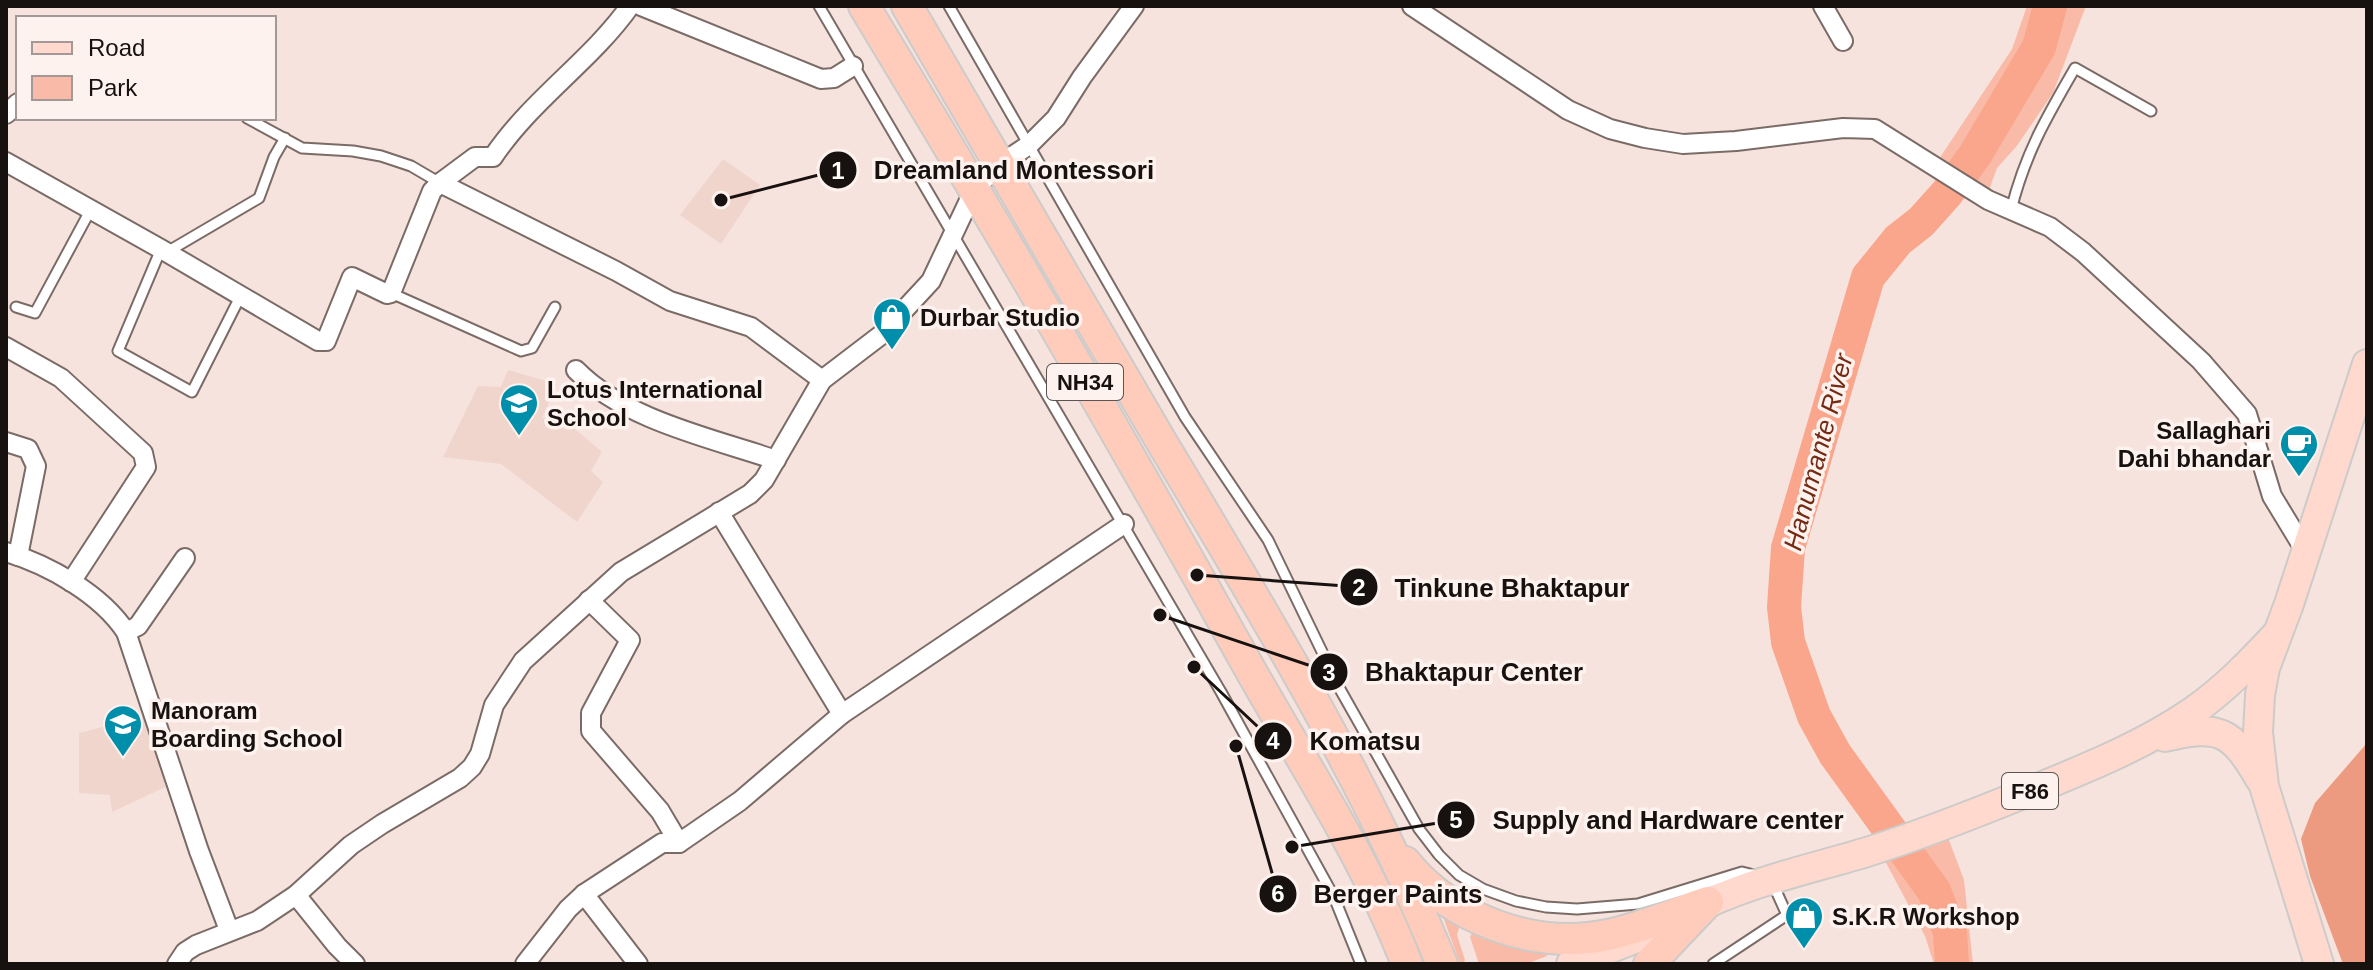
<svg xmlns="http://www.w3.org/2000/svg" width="2373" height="970" font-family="Helvetica,sans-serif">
  <rect width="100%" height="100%" fill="#f6e3de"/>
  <g fill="#f0d5cd">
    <path d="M723 159 760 185 721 244 680 215Z"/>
    <path d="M508 370 557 384 542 418 567 422 602 452 591 471 603 482 577 522 501 464 443 457 478 386 501 387Z"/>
    <path d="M152 714 176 782 112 812 110 795 79 793V733Z"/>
  </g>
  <g fill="#f9bba8">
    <path d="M2027 6H2086L2053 93 2016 147 1997 168 1988 193 1939 159 2012 49Z"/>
    <path d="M1946 832 1964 880 1973 964H1934L1925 936 1884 859Z"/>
    <path d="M1442 914 1461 921 1457 935 1465 960 1463 964H1460Z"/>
    <path d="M1474 929 1549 951 1547 956 1526 964H1479L1470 937Z"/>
  </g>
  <path fill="#ec9a80" d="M2367 743V964H2343L2310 876 2301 839 2315 803Z"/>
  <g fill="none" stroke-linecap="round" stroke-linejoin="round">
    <path stroke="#f9a68c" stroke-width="34" d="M1952 964 1950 932 1934 891 1835 754 1814 716 1788 642 1784 607 1788 548 1868 277 1898 240 1921 222 1947 193 1975 155 2039 47 2050 6"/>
    <g stroke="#7b6b66" stroke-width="13">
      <g id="service">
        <path d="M819 6 1221 692 1334 897 1361 964"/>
        <path d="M949 6 1185 417 1268 540 1341 691 1419 829 1439 855 1459 875 1483 889 1516 901 1546 907 1577 909 1638 904 1742 872 1754 875"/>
        <path d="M247 118 302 148 353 151 381 156 411 166 440 183"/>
        <path d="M2011 210C2025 154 2046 118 2075 68L2151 111"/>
        <path d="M161 249 118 351 192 392 241 295"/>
        <path d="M167 252 259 198 274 157 285 138"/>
        <path d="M391 293 521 351 532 348 555 307"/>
        <path d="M16 307 35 313 91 209"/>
        <path d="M1713 964 1787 915 1773 884"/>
      </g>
    </g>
    <g stroke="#7b6b66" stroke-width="22">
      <g id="minor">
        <path d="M641 6 821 79 834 78 853 66"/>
        <path d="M1412 6 1568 110 1610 129 1645 138 1683 144 1736 141 1843 128 1875 129 1988 200 2050 227 2083 252 2201 361 2247 414 2272 496 2306 552"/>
        <path d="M1823 6 1843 41"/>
        <path d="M6 114 18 103"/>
        <path d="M6 162 161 249 318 341H326L352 277 387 294 391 293 432 191 440 183 616 271 670 301 751 327 822 380"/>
        <path d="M440 183 475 157H493C532 99 591 61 630 6"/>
        <path d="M6 347 61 378 143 453 146 467 71 582"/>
        <path d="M576 370C625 420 711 438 776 460"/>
        <path d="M6 442 28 449 36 466 18 556"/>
        <path d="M719 512 842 714"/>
        <path d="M6 552C49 565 101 594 126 632L199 851 229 930"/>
        <path d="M589 600 630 640 591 713V731L660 811 679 843"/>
        <path d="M126 632 138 626 185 558"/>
        <path d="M584 894 638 964"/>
        <path d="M296 895 337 946 355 964"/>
        <path d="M177 964 185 952 196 945 257 921 296 895 351 845 382 824 460 778 472 767 480 754 494 705 523 661 621 572 750 494 764 480 822 380 881 335 931 281 975 188 999 165 1029 145 1056 118 1082 77 1134 6"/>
        <path d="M525 964 568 909 584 894 662 843H679L740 801 842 714 1124 524"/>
      </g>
    </g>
    <g stroke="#cccbca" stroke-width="32">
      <g id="primary">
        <path d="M2165 737C2220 724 2232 731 2260 779"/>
        <path d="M1689 912C1745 883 1807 870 1867 852 1924 834 1979 812 2033 790 2087 768 2144 745 2192 712 2224 690 2251 662 2277 634"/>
        <path d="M1571 964 1644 935"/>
        <path d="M2319 964 2264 786 2258 732 2260 695 2265 668 2289 604 2367 364"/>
      </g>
    </g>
    <g stroke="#cccbca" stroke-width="34">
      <g id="trunk">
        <path d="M864 6C994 220 1120 436 1242 655 1299 758 1364 853 1407 964"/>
        <path d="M907 6C992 151 1075 296 1161 441 1262 610 1367 781 1442 964"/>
        <path d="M1405 862C1452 920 1535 950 1608 935 1642 928 1675 913 1708 902"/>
        <path d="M1649 964 1704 906"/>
      </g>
    </g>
    <use href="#service" stroke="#fff" stroke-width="9"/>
    <use href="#minor" stroke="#fff" stroke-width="18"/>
    <use href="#primary" stroke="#ffd9cd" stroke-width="28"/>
    <use href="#trunk" stroke="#ffccbc" stroke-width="30"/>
  </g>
  <defs>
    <g id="shop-pin" transform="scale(2)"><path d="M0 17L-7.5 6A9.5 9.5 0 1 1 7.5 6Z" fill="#008fab" stroke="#fef2ef"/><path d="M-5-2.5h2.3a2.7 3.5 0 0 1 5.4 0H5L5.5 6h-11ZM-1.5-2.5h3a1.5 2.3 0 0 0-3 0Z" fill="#fff"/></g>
    <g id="school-pin" transform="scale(2)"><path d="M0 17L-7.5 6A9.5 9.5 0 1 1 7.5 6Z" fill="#008fab" stroke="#fef2ef"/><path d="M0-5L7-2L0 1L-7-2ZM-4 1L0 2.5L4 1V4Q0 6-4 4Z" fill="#fff"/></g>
    <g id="cafe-pin" transform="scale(2)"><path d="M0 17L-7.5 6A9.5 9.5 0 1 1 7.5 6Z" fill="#008fab" stroke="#fef2ef"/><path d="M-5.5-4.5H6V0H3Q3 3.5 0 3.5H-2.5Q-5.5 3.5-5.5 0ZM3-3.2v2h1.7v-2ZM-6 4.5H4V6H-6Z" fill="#fff"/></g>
  </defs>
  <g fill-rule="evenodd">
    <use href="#shop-pin" x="892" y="317"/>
    <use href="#school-pin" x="519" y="403"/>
    <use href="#cafe-pin" x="2299" y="444"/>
    <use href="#school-pin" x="123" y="724"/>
    <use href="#shop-pin" x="1804" y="916"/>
  </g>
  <g text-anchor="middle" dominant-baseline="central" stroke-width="7" stroke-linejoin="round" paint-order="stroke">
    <g fill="#fef2ef" stroke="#5c5452" stroke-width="2">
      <rect x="1047" y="364" width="76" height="36" rx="6"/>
      <rect x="2002" y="773" width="56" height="36" rx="6"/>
    </g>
    <g font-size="22" font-weight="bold" fill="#17110f">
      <text x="1085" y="382">NH34</text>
      <text x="2030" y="791">F86</text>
    </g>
    <g font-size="24" font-weight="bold" fill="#17110f" stroke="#fef2ef" text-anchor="start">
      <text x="920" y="317">Durbar Studio</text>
      <text x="547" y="389">Lotus International<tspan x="547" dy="28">School</tspan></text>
      <text x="2271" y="430" text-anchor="end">Sallaghari<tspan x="2271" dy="28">Dahi bhandar</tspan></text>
      <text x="151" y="710">Manoram<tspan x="151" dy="28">Boarding School</tspan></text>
      <text x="1832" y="916">S.K.R Workshop</text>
    </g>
    <g font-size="26" font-style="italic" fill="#732b13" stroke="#fef2ef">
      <text transform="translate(1818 452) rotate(-75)">Hanumante River</text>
    </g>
  </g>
  <path fill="none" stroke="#17110f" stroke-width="3" d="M721 200L838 170M1197 575L1359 587M1160 615L1329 672M1194 667L1273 741M1292 847L1456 820M1236 746L1278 894"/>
  <g fill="#17110f" stroke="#fef2ef" stroke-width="3">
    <circle cx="721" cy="200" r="8"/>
    <circle cx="1197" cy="575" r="8"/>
    <circle cx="1160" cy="615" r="8"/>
    <circle cx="1194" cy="667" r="8"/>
    <circle cx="1292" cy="847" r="8"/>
    <circle cx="1236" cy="746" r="8"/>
    <circle cx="838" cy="170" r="20"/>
    <circle cx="1359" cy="587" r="20"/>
    <circle cx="1329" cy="672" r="20"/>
    <circle cx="1273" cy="741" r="20"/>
    <circle cx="1456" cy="820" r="20"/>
    <circle cx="1278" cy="894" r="20"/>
  </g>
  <g font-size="24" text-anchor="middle" font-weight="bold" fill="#fff">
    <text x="838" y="179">1</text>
    <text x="1359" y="596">2</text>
    <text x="1329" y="681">3</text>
    <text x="1273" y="749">4</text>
    <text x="1456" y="828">5</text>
    <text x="1278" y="902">6</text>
  </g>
  <g font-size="26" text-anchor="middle" font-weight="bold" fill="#17110f" stroke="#fef2ef" stroke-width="7" stroke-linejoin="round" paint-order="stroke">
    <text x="1014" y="179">Dreamland Montessori</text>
    <text x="1512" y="597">Tinkune Bhaktapur</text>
    <text x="1474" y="681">Bhaktapur Center</text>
    <text x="1365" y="750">Komatsu</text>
    <text x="1668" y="829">Supply and Hardware center</text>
    <text x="1398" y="903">Berger Paints</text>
  </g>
  <rect width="2373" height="970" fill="none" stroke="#17110f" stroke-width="16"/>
  <rect x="16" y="16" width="260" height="104" fill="#fef2ef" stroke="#a29895" stroke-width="2"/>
  <rect x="32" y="42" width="40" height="12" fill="#ffd9cd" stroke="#a29895" stroke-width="2"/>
  <text x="88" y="56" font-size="24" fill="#17110f">Road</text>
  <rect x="32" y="76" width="40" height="24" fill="#f9bba8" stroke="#a29895" stroke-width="2"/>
  <text x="88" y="96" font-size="24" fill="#17110f">Park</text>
</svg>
